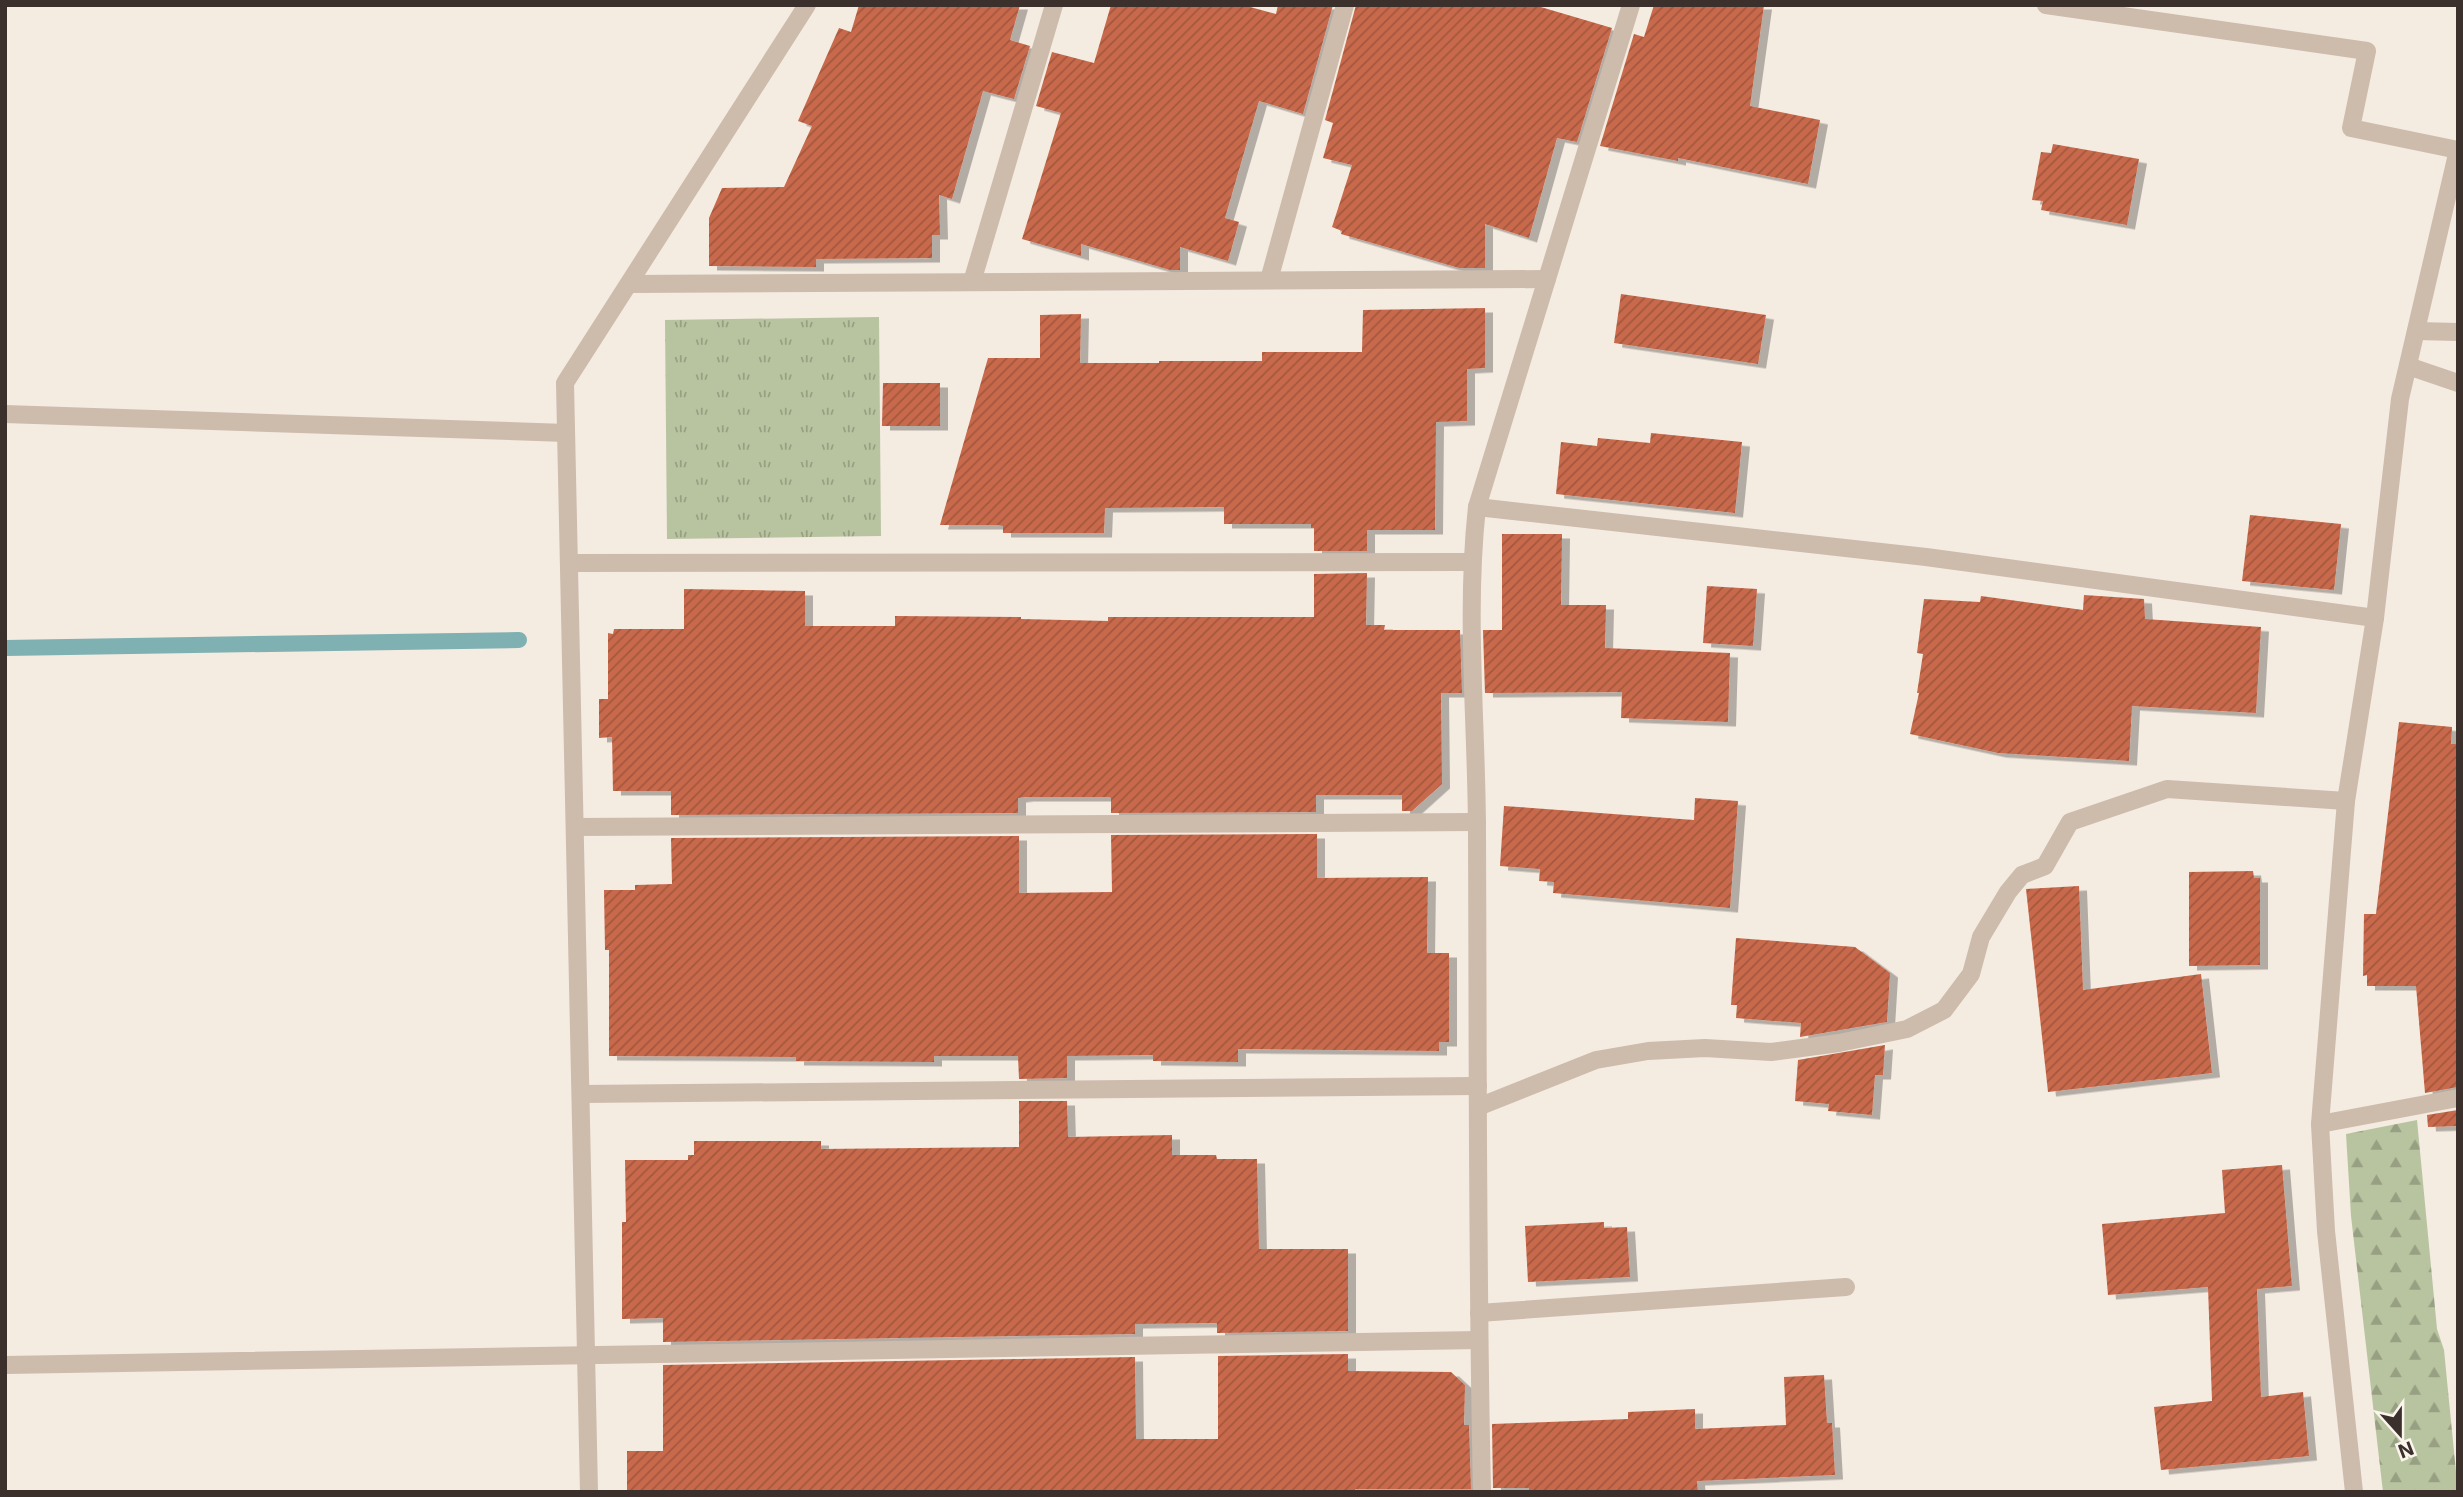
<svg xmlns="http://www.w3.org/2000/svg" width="2463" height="1497" font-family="Inter,sans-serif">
  <defs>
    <pattern id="forest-firs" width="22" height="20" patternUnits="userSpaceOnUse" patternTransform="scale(1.75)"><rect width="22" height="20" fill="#b8c4a0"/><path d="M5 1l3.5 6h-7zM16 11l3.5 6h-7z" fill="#97a083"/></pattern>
    <pattern id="park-tufts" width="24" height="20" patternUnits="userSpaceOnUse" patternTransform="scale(1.75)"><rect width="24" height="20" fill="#b8c4a0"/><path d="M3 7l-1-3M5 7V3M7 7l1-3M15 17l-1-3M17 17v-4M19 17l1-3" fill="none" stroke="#97a083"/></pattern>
    <pattern id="building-hatch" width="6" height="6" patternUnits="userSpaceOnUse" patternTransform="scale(1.75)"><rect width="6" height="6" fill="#c8694b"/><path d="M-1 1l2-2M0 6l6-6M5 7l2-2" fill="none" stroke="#a4573f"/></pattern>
    <filter id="shadow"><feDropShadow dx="8" dy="4.5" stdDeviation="0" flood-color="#0004"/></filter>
  </defs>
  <rect width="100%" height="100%" fill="#f4ebe1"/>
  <path fill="url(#forest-firs)" d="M2417 1120 2437 1329 2444 1350 2458 1492H2383L2351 1216 2346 1134Z"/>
  <path fill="url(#park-tufts)" d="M879 317 881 536 667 539 665 320Z"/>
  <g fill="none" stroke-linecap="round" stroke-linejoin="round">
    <path stroke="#7fb0b2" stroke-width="16" d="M5 648 519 640"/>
  </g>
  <g fill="url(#building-hatch)" filter="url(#shadow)">
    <path d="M859 5H1020L1010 40 1030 46 1014 99 983 91 952 199 939 195 940 235H932V258L816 259V267L709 266V218L722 188 784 187 812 126 798 121 839 28 851 32Z"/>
    <path d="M1111 5H1243L1276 14 1278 5H1333L1303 114 1259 101 1225 218 1239 222 1228 261 1180 247V270H1170L1081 244V256L1022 239 1061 113 1036 106 1052 52 1094 63Z"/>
    <path d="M1356 5H1534L1612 28 1577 142 1557 138 1529 238 1485 224V268H1459L1341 234 1342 231 1332 227 1352 165 1323 158 1333 123 1325 120Z"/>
    <path d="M1654 5H1764L1750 106 1820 120 1808 184 1678 158V161L1600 146 1634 34 1644 37Z"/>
    <path d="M2053 144 2139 159 2127 225 2041 210 2043 201 2032 200 2041 152 2051 153Z"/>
    <path d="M1621 294 1766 315 1758 364 1614 343Z"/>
    <path d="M1485 308V368L1467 369V421L1436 422 1435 530H1367V551H1314V528H1311V524H1224V507L1105 508 1104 533H1003V526L997 525H940L988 358H1040V315L1081 314 1080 363H1159V361H1262V352H1362L1363 310Z"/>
    <path d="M883 383H940V426H882Z"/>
    <path d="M1651 433 1742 442 1735 513 1556 494 1561 442 1597 446 1598 438 1650 443Z"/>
    <path d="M2250 515 2341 524 2334 590 2242 581Z"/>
    <path d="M1502 534H1562L1561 605H1606L1605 648 1730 653 1728 722 1621 718 1622 692 1485 693 1483 630H1502Z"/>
    <path d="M1367 573 1366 625H1385L1384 630H1460L1462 693H1441L1442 784 1412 811H1402V795H1316V812L1111 813V798L1109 797H1026L1018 798V813L671 815V791H613L612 737 599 738V699H608V633L613 634 614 629H684V589L805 591V626H895V616L1021 617V619L1108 621V617H1314V574Z"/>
    <path d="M1707 586 1757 589 1753 646 1703 643Z"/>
    <path d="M2084 595 2144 599 2145 619 2261 627 2256 713 2132 706 2129 761 1998 753 1910 734 1919 693H1917L1923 654 1917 653 1924 599 1980 602 1981 596 2083 610Z"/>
    <path d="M2399 722 2452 727 2451 744H2458V1087L2425 1093 2416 986H2367V975L2363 976 2364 914H2376Z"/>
    <path d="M1695 798 1738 801 1730 908 1553 893 1554 882 1539 881 1540 869 1500 866 1504 806 1694 820Z"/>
    <path d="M1317 834V878L1428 877 1427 953H1449V1042H1439V1051L1238 1049V1062L1153 1061V1055L1067 1056V1078L1019 1079 1018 1056H934V1062L796 1061V1057L609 1056V950H605L604 890H635V885L672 884 671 838 1019 836V893L1112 892 1111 835Z"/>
    <path d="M2253 871 2254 878H2260V965L2189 966V872Z"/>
    <path d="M2079 886 2083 990 2201 974 2212 1073 2048 1092 2026 889Z"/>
    <path d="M1736 938 1855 947 1890 973 1887 1022 1800 1037 1801 1023 1736 1018 1737 1005H1731Z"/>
    <path d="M1885 1045 1883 1075H1875L1872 1115 1828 1111 1829 1104 1795 1101 1798 1060Z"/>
    <path d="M1019 1101H1067L1068 1137 1172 1135V1155H1216L1217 1159H1257L1259 1249H1348V1331L1217 1333V1323L1135 1324V1334L663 1342V1318L622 1319V1222H626L625 1160H688V1155H694V1141H821V1149L1019 1147Z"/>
    <path d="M2458 1110V1126L2428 1127 2427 1115Z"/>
    <path d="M2282 1165 2292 1286 2257 1289 2261 1397 2303 1392 2309 1456 2161 1470 2154 1407 2212 1401 2208 1287 2108 1295 2102 1224 2225 1213 2222 1170Z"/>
    <path d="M1604 1222V1228L1627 1227 1630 1277 1528 1282 1525 1226Z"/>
    <path d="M1348 1354V1371L1451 1372 1465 1385 1464 1425H1469L1471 1489H1355V1492H627V1451H663V1365L1135 1357 1136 1439H1218V1356Z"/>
    <path d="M1824 1375 1827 1423H1832L1835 1475 1697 1481 1698 1492H1529V1488H1493L1492 1424 1628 1419V1412L1695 1409V1429L1786 1425 1784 1377Z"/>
  </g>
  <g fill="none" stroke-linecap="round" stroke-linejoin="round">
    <g stroke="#cdbbac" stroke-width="18">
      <path d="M2408 366 2458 383"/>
      <path d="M1478 1107 1596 1060 1648 1051 1705 1048 1771 1052 1839 1043 1907 1029 1944 1010 1971 974 1981 937 2008 892 2022 875 2045 866 2070 822 2167 789 2346 801"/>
      <path d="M1479 1313 1846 1287"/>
    </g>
    <g stroke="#cdbbac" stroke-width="18">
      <path d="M2046 5 2367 51 2351 128 2458 150"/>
      <path d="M1269 280 1345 5"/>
      <path d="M972 282 1054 5"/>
      <path d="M629 284 1547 279"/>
      <path d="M2416 331 2458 332"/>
      <path d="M5 414 566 433"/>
      <path d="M1477 507 1926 557 2375 618"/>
      <path d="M569 563 1471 562"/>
      <path d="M575 827 1477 822"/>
      <path d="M581 1094 1478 1086"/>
      <path d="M2320 1124 2458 1098"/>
      <path d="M5 1365 1479 1340"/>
      <path d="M589 1492 565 383 807 5"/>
      <path d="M1482 1492C1477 1273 1478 1054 1477 835 1477 726 1465 616 1477 507L1631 5"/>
      <path d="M2354 1492 2326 1231 2320 1124 2346 801 2375 618 2400 399 2458 150"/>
    </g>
  </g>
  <rect width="2463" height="1497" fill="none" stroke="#3b302b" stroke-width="14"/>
  <g transform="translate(2400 1434) rotate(159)" stroke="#fbf5ee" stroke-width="5" paint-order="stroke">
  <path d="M0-5L12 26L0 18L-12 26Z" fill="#3b302b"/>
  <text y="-10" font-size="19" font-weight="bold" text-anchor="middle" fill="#3b302b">N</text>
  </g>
</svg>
